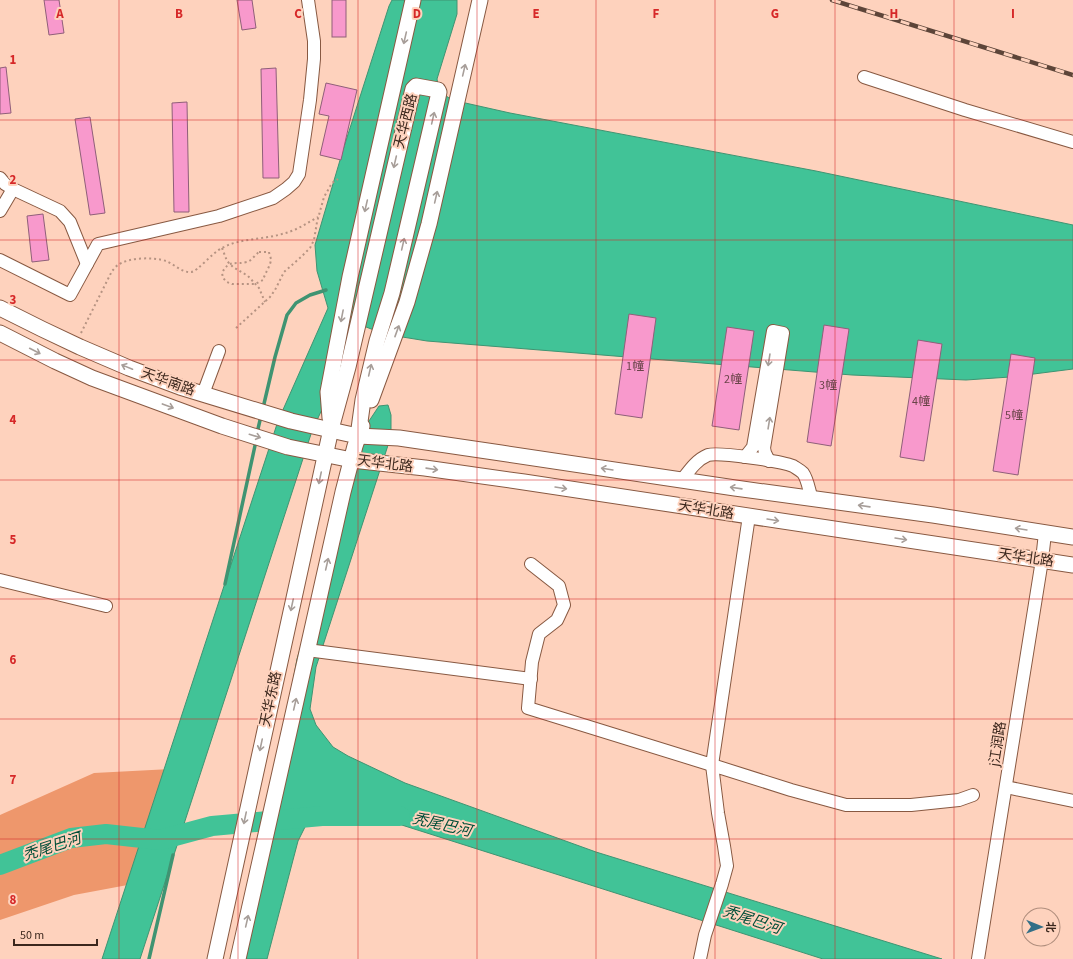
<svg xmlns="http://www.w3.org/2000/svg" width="1073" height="959" font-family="'Source Sans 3','Noto Sans SC',sans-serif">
  <rect width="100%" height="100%" fill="#fed2bd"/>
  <path fill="#ee976c" d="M171 769 149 881 74 895 0 920V815L94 773Z"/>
  <g fill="#41c397" stroke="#3f9472">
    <path d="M392 0H457V14L437 79 439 91 452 100 510 113 816 171 1073 225V369L1010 377 966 380 852 375 427 341 384 334 361 325 312 431 140 959H102L278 421 328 308 317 271 315 245 343 150 389 6Z"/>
    <path d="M388 405 391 415V436L316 667 310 709 316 725 333 747 348 756 405 783 596 852 942 959H823L364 813 343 809 332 808 318 813 310 817 298 841 267 959H236L256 882 297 659 367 424 379 406Z"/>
  </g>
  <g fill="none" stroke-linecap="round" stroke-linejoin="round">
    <g stroke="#3f9472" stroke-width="3.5">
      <path d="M263 408 275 357 287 315 296 303 310 295 326 290"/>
      <path d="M257 433 261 416"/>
      <path d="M225 584 256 441"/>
      <path d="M149 959 173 855"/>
    </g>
    <path stroke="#41c397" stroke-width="20" d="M0 865 71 838 106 834 160 840 212 826 322 816H400"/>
  </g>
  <g fill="#f899cc" stroke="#8f5f79">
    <path d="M44 0H59L64 33 49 35Z"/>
    <path d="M237 0H252L256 28 242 30Z"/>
    <rect x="332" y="0" width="14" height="37"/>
    <path d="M6 67 11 113 0 114V68Z"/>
    <path d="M276 68 279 178H263L261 69Z"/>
    <path d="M326 83 357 90 341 160 320 155 329 116 319 114Z"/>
    <path d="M187 102 189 212H174L172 103Z"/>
    <path d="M90 117 105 213 90 215 75 119Z"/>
    <path d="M43 214 49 260 32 262 27 216Z"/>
    <path d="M629 314 656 318 642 418 615 414Z"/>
    <path d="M824 325 849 329 831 446 807 442Z"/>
    <path d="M727 327 754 331 739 430 712 426Z"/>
    <path d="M918 340 942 344 924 461 900 457Z"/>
    <path d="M1011 354 1035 358 1018 475 993 471Z"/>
  </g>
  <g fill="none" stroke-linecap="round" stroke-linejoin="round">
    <g stroke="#885942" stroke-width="14">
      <g id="minor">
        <path d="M864 77 965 110 1073 142"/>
        <path d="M0 178 5 184 13 189 60 211 70 222 87 264"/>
        <path d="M0 211 13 189"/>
        <path d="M0 260 70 295 98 244 219 216 273 198 286 189 294 182 299 174 310 100 314 59V41L308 0"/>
        <path d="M203 394 219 351"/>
        <path d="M745 457 753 447 773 331 783 333 764 448 765 453 769 461"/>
        <path d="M682 480C689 471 696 460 708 455 719 452 781 461 793 466 796 468 800 470 803 473 808 480 809 491 812 499"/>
        <path d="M531 564 559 586 564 605 557 620 539 634 532 662 528 708 712 765 749 516"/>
        <path d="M0 580 106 606"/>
        <path d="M307 650 531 679"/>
        <path d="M1006 787 1073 801"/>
        <path d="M700 959 705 935 722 884 727 866 724 846 718 813 712 765 791 790 846 805H911L959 800 973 795"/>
        <path d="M978 959 1042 560 1045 533"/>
      </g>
    </g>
    <g stroke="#885942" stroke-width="17">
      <g id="major">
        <path d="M0 308 42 329 80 347 129 368 180 387 291 421 344 433 358 436 399 438 501 453 735 488 933 515 1073 537"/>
        <path d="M0 333 55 361 92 378 222 426 288 447 352 460 425 468 524 482 1073 565"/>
        <path d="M371 400 407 302 429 224 480 0"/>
        <path d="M330 418 328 392 350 277 413 0"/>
        <path d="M215 959 331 429 348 367 412 93 413 89 416 86 438 90 439 92 438 97 392 293 377 341 363 400 358 436"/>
        <path d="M238 959 343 492 355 446 362 426"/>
      </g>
    </g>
    <g stroke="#b69382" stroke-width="2" stroke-dasharray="2 3" stroke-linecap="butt">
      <path d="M222 248 227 261 233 267 248 276 259 288 265 302"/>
      <path d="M259 252H269C269 253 271 259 271 259 271 265 265 273 263 280L255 284H232L227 282 223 278 222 273C229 259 235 265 247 262 251 261 255 255 259 252Z"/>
      <path d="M236 328 270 297 275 290 284 272 301 257 310 248 314 240 317 222 324 197 332 183 338 179"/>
      <path d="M81 333 112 271C114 269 116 266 118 265 129 257 154 257 166 261 174 264 182 273 191 272 197 272 213 252 222 248 240 238 262 240 282 234 295 231 306 224 318 217"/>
    </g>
    <use href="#minor" stroke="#fff" stroke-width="12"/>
    <use href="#major" stroke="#fff" stroke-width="15"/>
    <g stroke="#5d4539" stroke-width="4.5">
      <path id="rail" d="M832 0 1073 75"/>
    </g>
    <use href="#rail" stroke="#fed2bd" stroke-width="3" stroke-dasharray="9" stroke-linecap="butt"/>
  </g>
  <defs><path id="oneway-shaft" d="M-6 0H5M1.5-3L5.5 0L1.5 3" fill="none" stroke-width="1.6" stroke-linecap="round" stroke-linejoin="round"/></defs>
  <g stroke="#a79e99">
    <use href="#oneway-shaft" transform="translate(405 38) rotate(103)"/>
    <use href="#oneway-shaft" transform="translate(464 70) rotate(-77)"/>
    <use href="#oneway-shaft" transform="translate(433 118) rotate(-77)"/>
    <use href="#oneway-shaft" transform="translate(395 162) rotate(103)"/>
    <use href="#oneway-shaft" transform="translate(436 197) rotate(-77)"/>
    <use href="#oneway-shaft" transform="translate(366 206) rotate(103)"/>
    <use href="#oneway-shaft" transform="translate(403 244) rotate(-77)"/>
    <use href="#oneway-shaft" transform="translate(342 316) rotate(101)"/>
    <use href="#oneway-shaft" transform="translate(397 331) rotate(-70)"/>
    <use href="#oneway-shaft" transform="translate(35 351) rotate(27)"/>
    <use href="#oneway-shaft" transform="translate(769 360) rotate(99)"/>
    <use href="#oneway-shaft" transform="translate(127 367) rotate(-158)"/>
    <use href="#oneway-shaft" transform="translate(370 370) rotate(-77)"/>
    <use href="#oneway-shaft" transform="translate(168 406) rotate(20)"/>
    <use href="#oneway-shaft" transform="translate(769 423) rotate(-81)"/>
    <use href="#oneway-shaft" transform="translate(255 436) rotate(17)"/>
    <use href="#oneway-shaft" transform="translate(432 469) rotate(8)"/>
    <use href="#oneway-shaft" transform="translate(607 469) rotate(-171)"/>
    <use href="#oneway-shaft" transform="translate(320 478) rotate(102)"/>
    <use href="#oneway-shaft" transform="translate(561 488) rotate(9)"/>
    <use href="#oneway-shaft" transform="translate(736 488) rotate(-172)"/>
    <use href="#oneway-shaft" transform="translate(864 506) rotate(-172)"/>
    <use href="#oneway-shaft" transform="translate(773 520) rotate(9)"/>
    <use href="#oneway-shaft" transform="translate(1021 529) rotate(-171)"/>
    <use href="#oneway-shaft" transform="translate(901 539) rotate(9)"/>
    <use href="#oneway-shaft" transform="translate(327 564) rotate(-77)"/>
    <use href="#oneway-shaft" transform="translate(292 605) rotate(102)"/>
    <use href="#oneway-shaft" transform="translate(295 704) rotate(-77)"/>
    <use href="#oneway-shaft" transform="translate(261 745) rotate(102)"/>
    <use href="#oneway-shaft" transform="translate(245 818) rotate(102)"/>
    <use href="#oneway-shaft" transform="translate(247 921) rotate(-77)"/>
  </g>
  <path fill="none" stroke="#d62828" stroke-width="1" stroke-opacity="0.55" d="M119 0V959M238 0V959M358 0V959M477 0V959M596 0V959M715 0V959M835 0V959M954 0V959M0 120H1073M0 240H1073M0 360H1073M0 480H1073M0 599H1073M0 719H1073M0 839H1073"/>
  <g text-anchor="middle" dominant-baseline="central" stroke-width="4" stroke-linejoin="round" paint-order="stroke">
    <g font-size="12" fill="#6a4449">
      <text x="635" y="366">1幢</text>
      <text x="733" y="379">2幢</text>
      <text x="828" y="385">3幢</text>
      <text x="921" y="401">4幢</text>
      <text x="1014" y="415">5幢</text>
    </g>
    <g font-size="14" fill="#3b271d" stroke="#fed2bd">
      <text transform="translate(406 121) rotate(-76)">天华西路</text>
      <text transform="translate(168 382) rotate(20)">天华南路</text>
      <text transform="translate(385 464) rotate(7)">天华北路</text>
      <text transform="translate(706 510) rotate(9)">天华北路</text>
      <text transform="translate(1026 558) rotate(8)">天华北路</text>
      <text transform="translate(271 699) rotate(-78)">天华东路</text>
      <text transform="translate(998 744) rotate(-81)">j江润路</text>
    </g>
    <g font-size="15" font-style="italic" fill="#014e38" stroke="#fed2bd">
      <text transform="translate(442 825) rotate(13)">秃尾巴河</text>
      <text transform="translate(52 847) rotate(-18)">秃尾巴河</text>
      <text transform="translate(752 920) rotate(18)">秃尾巴河</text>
    </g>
  </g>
  <g font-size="13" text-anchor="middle" font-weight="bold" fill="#d62828" stroke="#fed2bd" stroke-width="4" stroke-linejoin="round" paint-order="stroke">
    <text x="60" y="18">A</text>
    <text x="179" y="18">B</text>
    <text x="298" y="18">C</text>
    <text x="417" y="18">D</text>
    <text x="536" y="18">E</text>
    <text x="656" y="18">F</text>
    <text x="775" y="18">G</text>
    <text x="894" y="18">H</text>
    <text x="1013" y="18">I</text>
    <text x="13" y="64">1</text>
    <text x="13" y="184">2</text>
    <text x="13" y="304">3</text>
    <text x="13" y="424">4</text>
    <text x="13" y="544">5</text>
    <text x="13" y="664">6</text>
    <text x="13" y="784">7</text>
    <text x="13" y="904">8</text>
  </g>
  <g transform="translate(1041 927) rotate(91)"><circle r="19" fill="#fed2bd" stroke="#b08e7d"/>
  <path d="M0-3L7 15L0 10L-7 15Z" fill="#336f87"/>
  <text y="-6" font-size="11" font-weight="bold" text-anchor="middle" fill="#3b271d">北</text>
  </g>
  <path d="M14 939v6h83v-6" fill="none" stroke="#3b271d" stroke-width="2"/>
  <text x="20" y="939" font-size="12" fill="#3b271d" stroke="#fed2bd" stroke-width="3" paint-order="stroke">50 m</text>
</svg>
